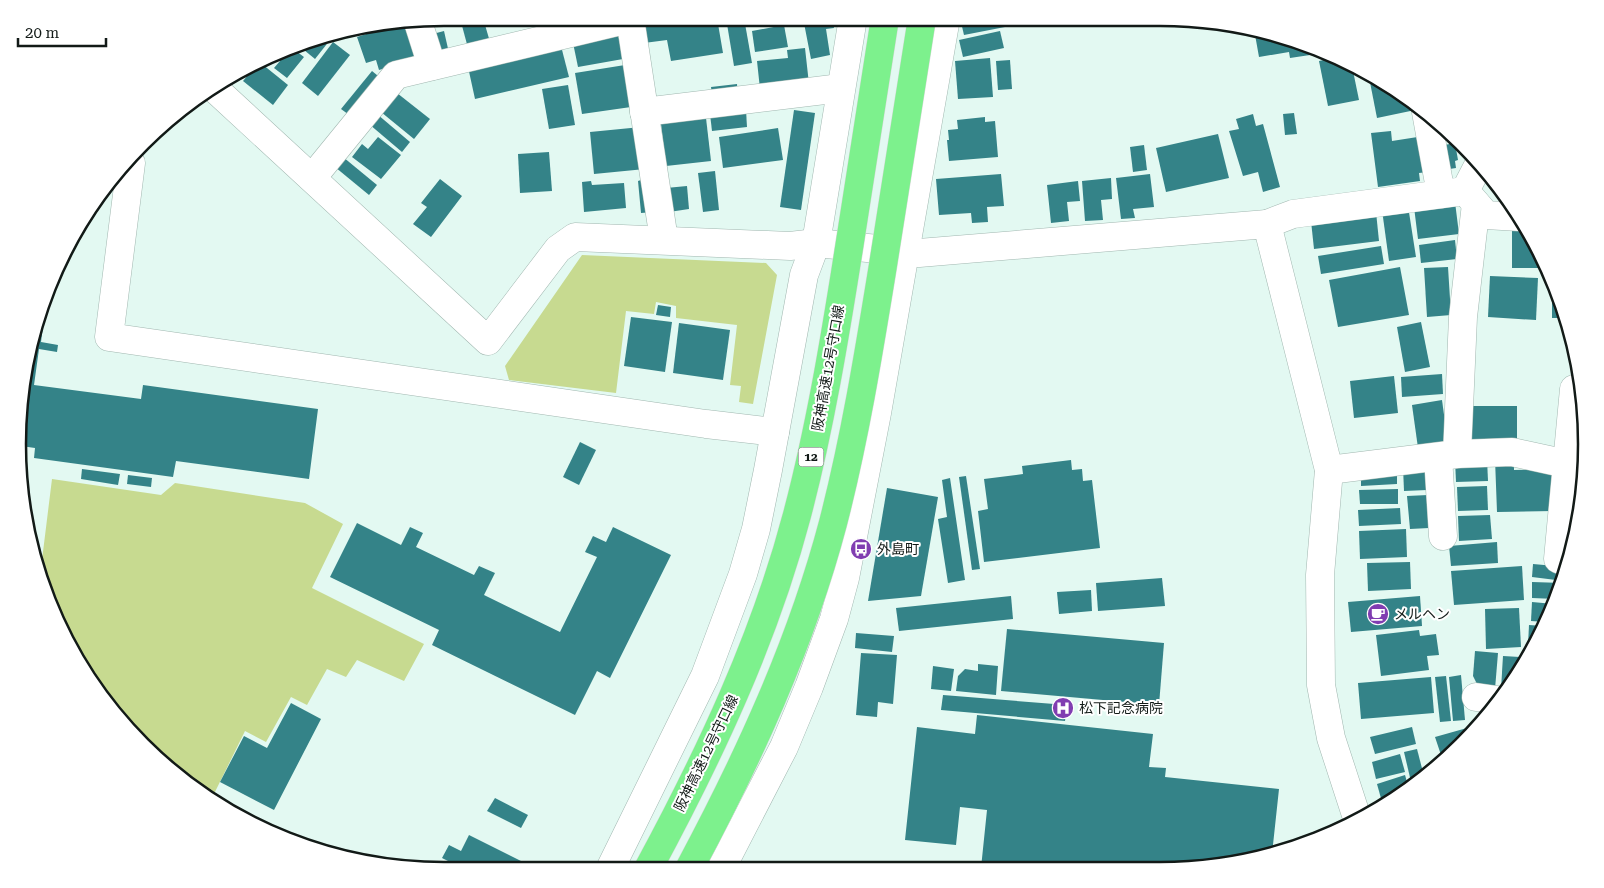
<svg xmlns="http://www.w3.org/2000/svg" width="1604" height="888" font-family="'Roboto Serif','Noto Sans JP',serif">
  <rect width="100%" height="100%" fill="#e3f9f2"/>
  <g fill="#c7da90">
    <path d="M582 255 766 263 777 275 753 404 739 402 741 386 730 385 737 325 676 318V306L656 302 654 314 626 311 616 393 509 380 505 366Z"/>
    <path d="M52 479 161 495 175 483 305 503 343 524 312 588 424 644 404 681 357 660 346 677 327 669 307 705 291 697 266 742 245 731 212 798 123 725 50 607 41 568Z"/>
  </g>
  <g fill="#348388">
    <path d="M477 18H483L490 42 468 48 461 22Z"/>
    <path d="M663 18H717L723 53 671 61 667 40 644 43 640 21Z"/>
    <path d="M726 18H744L752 63 734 66Z"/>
    <path d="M750 18H789V19L751 26Z"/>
    <path d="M803 18H832L834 28 826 29 830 55 811 59Z"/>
    <path d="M960 18H1003L1005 27 964 35Z"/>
    <path d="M410 23 421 57 379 70 376 60 366 63 357 37 388 27Z"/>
    <path d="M784 25 788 47 755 52 752 31Z"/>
    <path d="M617 29 623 59 578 67 572 38Z"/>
    <path d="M1254 29 1271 32 1309 48 1310 55 1290 58 1289 52 1259 57Z"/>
    <path d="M444 31 449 53 435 57 429 35Z"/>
    <path d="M1000 31 1004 48 963 57 959 40Z"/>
    <path d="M326 37 330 40 315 59 298 45 307 40Z"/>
    <path d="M333 42 350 55 318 96 302 83Z"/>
    <path d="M561 46 569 77 475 99 468 67Z"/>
    <path d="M292 48 304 57 287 78 274 68 280 61 275 57Z"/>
    <path d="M805 48 809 84 760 89 757 61 788 58 787 50Z"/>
    <path d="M990 58 993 97 958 99 955 61Z"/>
    <path d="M1333 58 1352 66 1359 100 1328 106 1319 61Z"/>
    <path d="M1010 60 1012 89 998 90 996 61Z"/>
    <path d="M262 64 288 85 273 105 243 81 253 69Z"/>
    <path d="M625 65 631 107 582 114 575 73Z"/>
    <path d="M372 71 383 80 352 117 341 109Z"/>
    <path d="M1368 72 1373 75 1420 109 1377 118Z"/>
    <path d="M737 84 738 97 713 100 711 87Z"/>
    <path d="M568 85 575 125 549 129 542 89Z"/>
    <path d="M397 93 430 119 414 139 381 112Z"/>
    <path d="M746 110 747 127 712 131 710 114Z"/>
    <path d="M794 110 815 113 801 210 780 207Z"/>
    <path d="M1294 113 1297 134 1285 135 1283 114Z"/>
    <path d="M377 114 410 142 402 152 369 124Z"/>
    <path d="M1253 114 1256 126 1263 124 1280 187 1263 192 1258 172 1243 176 1229 131 1239 129 1236 119Z"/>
    <path d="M985 117V122L995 121 998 157 949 161 947 140H949L948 130 958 129 957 120Z"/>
    <path d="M706 118 711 161 666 166 661 124Z"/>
    <path d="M641 127 645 169 594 174 590 132Z"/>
    <path d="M778 128 783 160 723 168 719 137Z"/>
    <path d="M1391 131 1392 141 1424 136 1428 172 1419 173 1420 181 1378 187 1371 133Z"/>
    <path d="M1218 134 1229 178 1166 192 1156 148Z"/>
    <path d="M378 137 401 155 381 179 352 157 362 144 368 149Z"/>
    <path d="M1455 143 1458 160 1455 161 1456 168 1443 170 1439 146Z"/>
    <path d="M1144 145 1147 170 1133 172 1130 147Z"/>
    <path d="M549 152 552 191 520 193 518 154Z"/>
    <path d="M343 157 377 185 369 195 335 167Z"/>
    <path d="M715 171 719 210 703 212 698 173Z"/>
    <path d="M1001 174 1004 206 987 207 988 222 972 223 971 213 939 215 936 179Z"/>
    <path d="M1150 174 1154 207 1133 209 1135 218 1121 219 1116 178Z"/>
    <path d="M650 177 654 212 641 213 638 181Z"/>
    <path d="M1111 178 1112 199 1101 200 1103 220 1085 221 1082 181Z"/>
    <path d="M440 179 462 196 431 237 413 224 427 207 421 203Z"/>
    <path d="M591 181 592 185 624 183 626 208 584 212 582 182Z"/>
    <path d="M1078 181 1080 201 1067 202 1069 221 1051 223 1047 185Z"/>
    <path d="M687 186 689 209 669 212 666 188Z"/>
    <path d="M1455 202 1459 234 1418 239 1414 207Z"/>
    <path d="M1408 206 1416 257 1389 261 1382 210Z"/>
    <path d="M1376 212 1379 241 1314 249 1311 221Z"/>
    <path d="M1512 230H1527L1543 256V268H1512Z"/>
    <path d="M1455 240 1457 259 1421 263 1419 245Z"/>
    <path d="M1381 246 1384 264 1321 274 1318 256Z"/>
    <path d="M1400 267 1409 315 1338 327 1329 280Z"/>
    <path d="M1448 267 1451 315 1427 317 1424 268Z"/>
    <path d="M1490 276 1538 278 1536 320 1488 317Z"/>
    <path d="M1552 286H1554L1566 318H1552Z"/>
    <path d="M46 303 41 342 58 345 57 352 39 349 34 385 141 399 143 385 318 409 309 479 176 461 173 477 34 458 35 448 21 446 32 333Z"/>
    <path d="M658 305 671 307 670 317 656 315Z"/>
    <path d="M631 317 672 322 665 372 624 366Z"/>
    <path d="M1421 322 1430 367 1405 372 1397 327Z"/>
    <path d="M679 323 730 330 723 380 673 373Z"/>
    <path d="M1573 339 1575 349 1576 357H1572Z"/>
    <path d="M1442 374 1443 394 1402 397 1401 377Z"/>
    <path d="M1394 376 1398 413 1354 418 1350 381Z"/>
    <path d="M1442 400 1448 444 1418 448 1412 405Z"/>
    <path d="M1471 406H1517V442L1471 441Z"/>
    <path d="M580 442 596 450 579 485 563 477Z"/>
    <path d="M1583 444H1585L1583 490 1576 489Z"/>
    <path d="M1487 459 1488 481 1456 482 1455 460Z"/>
    <path d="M1495 459H1514V470L1552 469 1553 511 1497 512Z"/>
    <path d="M1071 460 1072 470 1082 469 1083 481 1092 480 1100 548 984 562 978 511 988 509 984 479 1023 474 1022 466Z"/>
    <path d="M1426 466 1427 490 1404 491 1403 467Z"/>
    <path d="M82 469 120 474 118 485 81 479Z"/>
    <path d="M1397 469V484L1361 486V471Z"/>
    <path d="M128 475 152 478 151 487 127 484Z"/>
    <path d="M966 476 980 569 972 570 959 477Z"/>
    <path d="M950 478 965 580 948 583 938 519 947 517 942 480Z"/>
    <path d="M1487 486 1488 510 1458 511 1457 487Z"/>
    <path d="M887 488 938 497 921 596 868 601Z"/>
    <path d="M1398 489V504H1360L1359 490Z"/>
    <path d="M1428 495 1429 528 1410 529 1407 496Z"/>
    <path d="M1400 508 1401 524 1359 526 1358 510Z"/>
    <path d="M1490 515 1492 539 1459 541 1458 516Z"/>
    <path d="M357 523 401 545 410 527 423 533 416 547 474 575 479 566 495 573 484 595 560 632 597 557 585 552 593 536 606 542 613 527 671 555 610 678 597 671 575 715 432 645 439 630 330 577Z"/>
    <path d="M1406 529 1407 557 1360 559 1359 531Z"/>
    <path d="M1497 542 1498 563 1451 566 1449 546Z"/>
    <path d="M1410 562 1411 589 1368 591 1367 563Z"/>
    <path d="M1533 564 1566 567 1564 581 1532 577Z"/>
    <path d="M1522 566 1524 600 1454 605 1451 571Z"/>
    <path d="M1162 578 1165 606 1098 611 1096 583Z"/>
    <path d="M1532 582 1563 583 1556 599 1532 598Z"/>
    <path d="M1091 590 1092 611 1059 614 1057 592Z"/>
    <path d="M1011 596 1013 619 899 631 896 608Z"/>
    <path d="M1420 596 1422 626 1351 632 1348 602Z"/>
    <path d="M1532 602 1554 604 1545 622 1531 621Z"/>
    <path d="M1519 608 1521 647 1486 649 1485 609Z"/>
    <path d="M1529 625 1544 626 1535 646 1528 645Z"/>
    <path d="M1007 629 1164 643 1159 705 1001 691Z"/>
    <path d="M1419 630 1420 636 1436 634 1439 655 1427 656 1429 670 1381 676 1376 635Z"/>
    <path d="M856 633 894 636 892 652 855 648Z"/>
    <path d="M1475 651 1498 653 1495 689 1479 688 1473 676Z"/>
    <path d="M861 653 897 655 893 704 878 702 877 717 856 715Z"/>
    <path d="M1503 656 1520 657 1519 671 1505 689H1501Z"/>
    <path d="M978 664 998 666 996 695 956 691 958 676 965 669 978 671Z"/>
    <path d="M933 666 954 669 951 691 931 689Z"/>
    <path d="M1461 675 1465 720 1453 721 1449 677Z"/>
    <path d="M1446 676 1451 721 1440 722 1435 677Z"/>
    <path d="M1431 677 1434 713 1361 719 1358 683Z"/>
    <path d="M943 695 1067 705 1065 721 941 710Z"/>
    <path d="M291 703 321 719 274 810 220 782 244 736 267 748Z"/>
    <path d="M977 715 1153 734 1149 767 1166 768 1165 777 1279 789 1272 854 1215 867H1187L1144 862 1143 867 981 868 987 810 960 807 956 845 905 840 917 727 975 734Z"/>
    <path d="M1412 727 1416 744 1375 754 1370 737Z"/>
    <path d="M1467 728 1469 736 1462 745 1443 761 1435 737Z"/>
    <path d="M1417 749 1424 776 1412 786 1404 752Z"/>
    <path d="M1400 754 1405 772 1376 779 1372 762Z"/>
    <path d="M1405 775 1409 789 1398 797 1382 802 1377 784Z"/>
    <path d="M495 798 528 815 521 828 487 811Z"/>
    <path d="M469 835 525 863 522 869H451L454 864 442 858 449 845 461 851Z"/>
  </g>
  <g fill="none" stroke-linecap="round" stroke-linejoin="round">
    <g stroke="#a1b7b0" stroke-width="29">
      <g id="minor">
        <path d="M630 18 664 240"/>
        <path d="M418 22 432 66"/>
        <path d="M215 89 488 341 558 249 575 237 790 246 816 243 919 253 1267 224 1329 470 1320 575 1321 685 1331 738 1357 818"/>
        <path d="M644 112 841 88"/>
        <path d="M1426 112 1441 194"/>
        <path d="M131 163 109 337 706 424 775 432"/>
        <path d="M312 178 396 75 634 18"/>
        <path d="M1466 192 1486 215 1519 217"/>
        <path d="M1267 224 1293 214 1465 191 1479 164"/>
        <path d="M1457 454 1463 317 1476 204"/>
        <path d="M1438 457 1443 536"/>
        <path d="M1329 470 1457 454 1512 452 1567 464"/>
        <path d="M1568 563 1558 559 1574 389 1581 387"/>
        <path d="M1476 697 1497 700"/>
        <path d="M610 869 705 676 743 574 756 529 768 470 804 275 816 243 853 18"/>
        <path d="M721 869 784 747 809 687 834 619 845 578 877 413 946 18"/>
      </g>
    </g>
    <use href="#minor" stroke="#fff" stroke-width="28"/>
    <g stroke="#d9dada" stroke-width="29" stroke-linecap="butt">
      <g id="highway-bridge">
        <path d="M648 869C709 756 764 640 797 515 820 428 835 337 849 248 861 171 873 95 885 18"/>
        <path d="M689 869C748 759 801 644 833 523 855 438 869 351 883 265 896 183 909 100 922 18"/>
      </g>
    </g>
    <use href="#highway-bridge" stroke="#7df18d" stroke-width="28"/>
  </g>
  <defs>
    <g id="bus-disc" transform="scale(1.125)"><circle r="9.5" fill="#803db1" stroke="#fff"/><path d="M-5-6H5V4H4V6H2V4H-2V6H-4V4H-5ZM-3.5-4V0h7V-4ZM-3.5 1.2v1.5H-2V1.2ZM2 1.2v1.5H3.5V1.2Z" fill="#fff"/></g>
    <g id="cafe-disc" transform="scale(1.125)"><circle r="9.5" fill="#803db1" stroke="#fff"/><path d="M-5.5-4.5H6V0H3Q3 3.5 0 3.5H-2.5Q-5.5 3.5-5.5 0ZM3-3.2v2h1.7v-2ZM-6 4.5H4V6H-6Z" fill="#fff"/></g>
    <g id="hospital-disc" transform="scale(1.125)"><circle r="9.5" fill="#803db1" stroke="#fff"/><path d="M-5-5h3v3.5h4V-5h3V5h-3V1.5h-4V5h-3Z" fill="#fff"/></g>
  </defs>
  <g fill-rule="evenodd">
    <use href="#bus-disc" x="861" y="549"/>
    <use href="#cafe-disc" x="1378" y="614"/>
    <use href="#hospital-disc" x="1063" y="708"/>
  </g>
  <g text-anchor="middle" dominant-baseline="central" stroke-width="4" stroke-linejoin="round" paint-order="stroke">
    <rect fill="#fff" stroke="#595f5d" stroke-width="1" x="798.5" y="447.5" width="25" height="19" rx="4"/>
    <g font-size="12" font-weight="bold" fill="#121a17">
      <text x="811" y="457">12</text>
    </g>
    <g font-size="14" fill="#121a17" stroke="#fff">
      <text transform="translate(828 368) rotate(-80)">阪神高速12号守口線</text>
      <text transform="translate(706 753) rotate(-64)">阪神高速12号守口線</text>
    </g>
    <g font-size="14" fill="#121a17" stroke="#fff" text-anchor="start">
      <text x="877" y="549">外島町</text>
      <text x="1394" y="614">メルヘン</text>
      <text x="1079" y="708">松下記念病院</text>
    </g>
  </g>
  <path d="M0 0H1604V888H0ZM444 26H1160A418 418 0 0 1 1578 444V444A418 418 0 0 1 1160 862H444A418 418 0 0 1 26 444V444A418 418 0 0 1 444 26Z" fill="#fff" fill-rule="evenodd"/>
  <path fill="none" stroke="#121a17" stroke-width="2.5" d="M444 26H1160A418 418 0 0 1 1578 444V444A418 418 0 0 1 1160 862H444A418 418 0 0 1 26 444V444A418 418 0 0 1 444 26Z"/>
  <path d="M18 38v8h88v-8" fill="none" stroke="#121a17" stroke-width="2.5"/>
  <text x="25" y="38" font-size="15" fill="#121a17" stroke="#ffffff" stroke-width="4" paint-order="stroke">20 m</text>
</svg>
